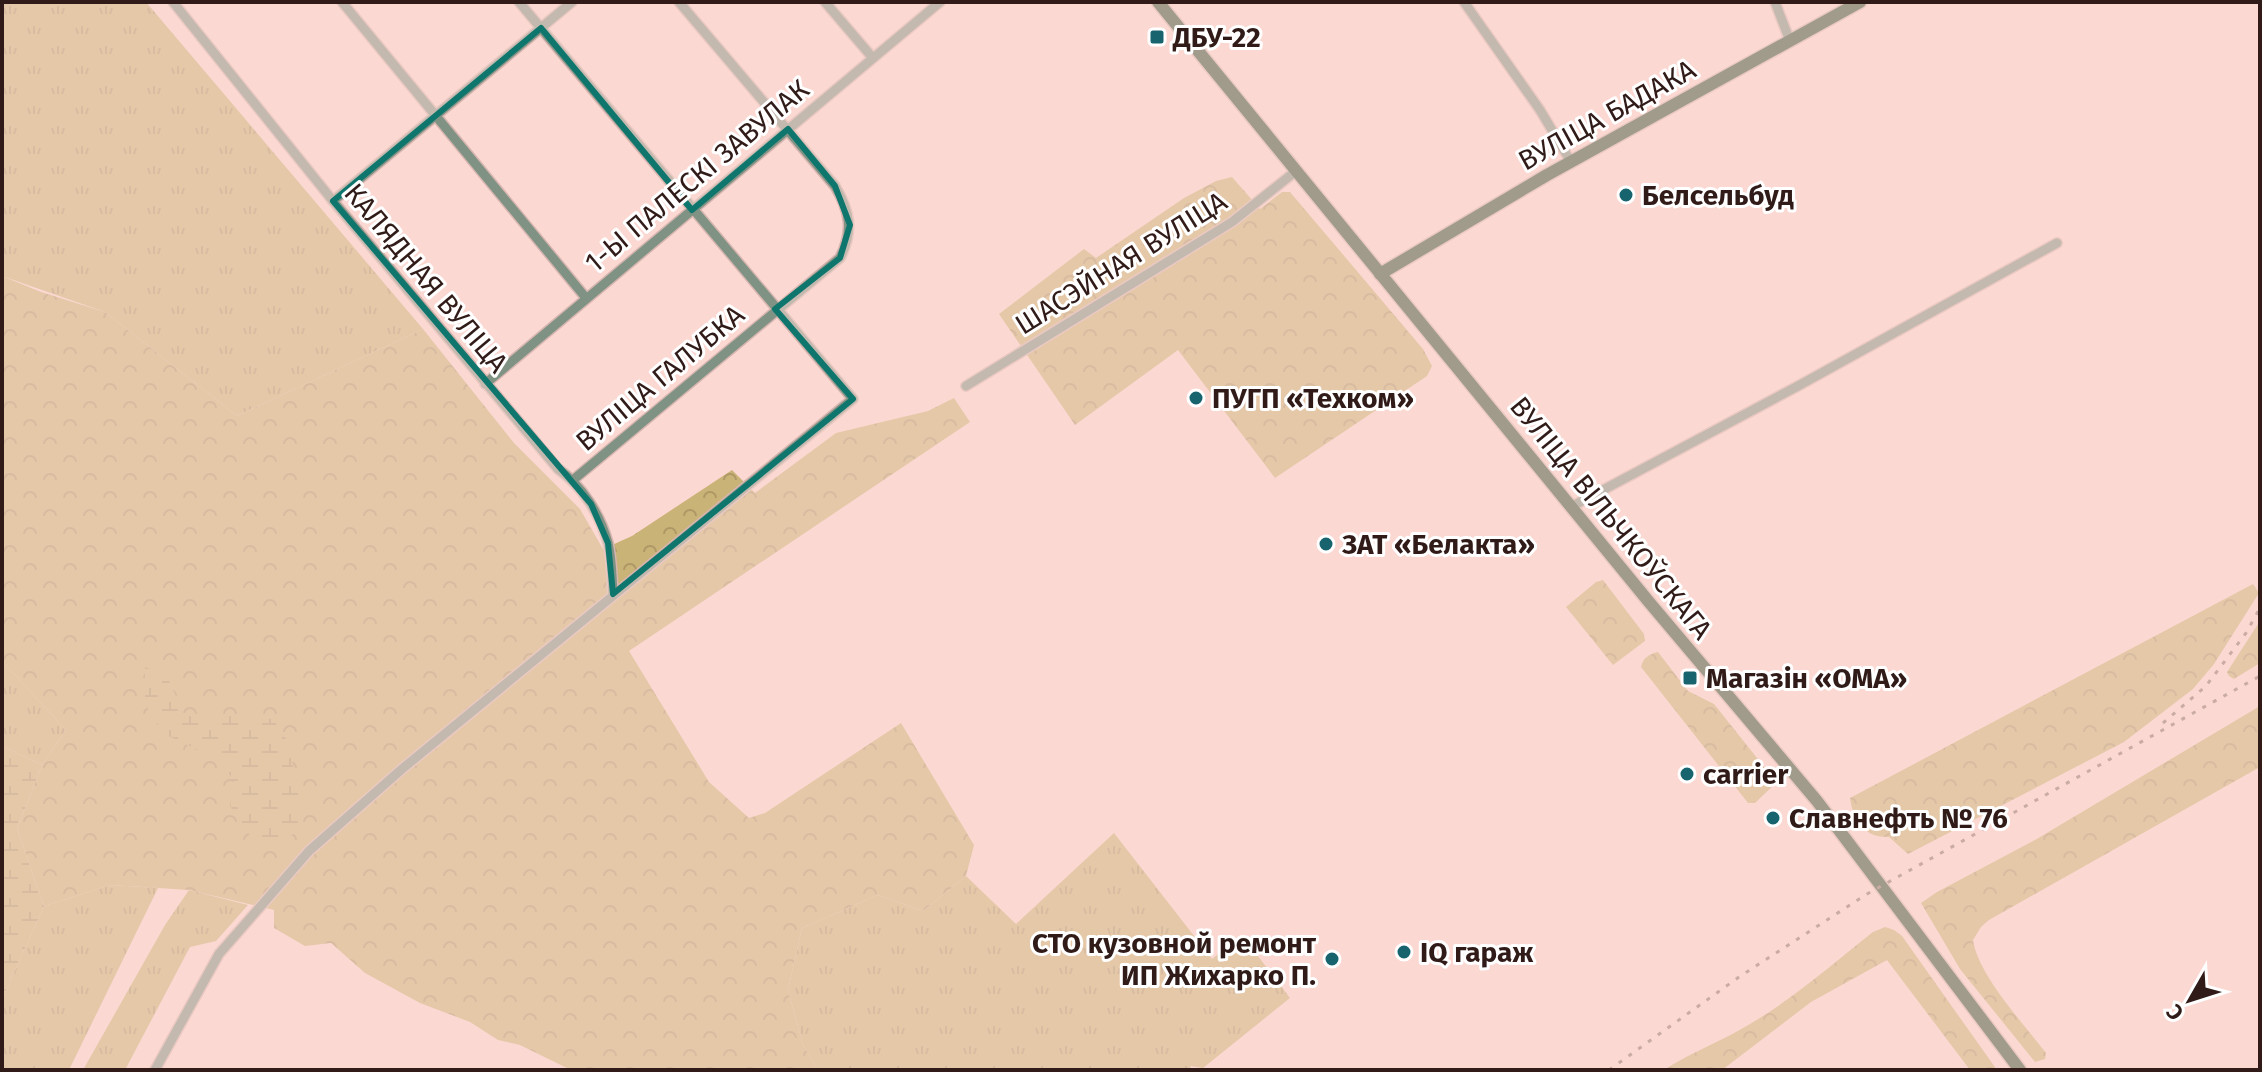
<svg xmlns="http://www.w3.org/2000/svg" width="2262" height="1072" font-family="'Fira Sans',sans-serif">
  <defs>
    <pattern id="grass-tufts" width="24" height="20" patternUnits="userSpaceOnUse" patternTransform="scale(2)"><rect width="24" height="20" fill="#cab377"/><path d="M3 7l-1-3M5 7V3M7 7l1-3M15 17l-1-3M17 17v-4M19 17l1-3" fill="none" stroke="#ae9966"/></pattern>
    <pattern id="forest-crowns" width="20" height="18" patternUnits="userSpaceOnUse" patternTransform="scale(2)"><rect width="20" height="18" fill="#cab377"/><path d="M2 6a3 3 0 1 1 6 0M12 15a3 3 0 1 1 6 0" fill="none" stroke="#ae9966"/></pattern>
    <pattern id="wetland-marsh" width="20" height="14" patternUnits="userSpaceOnUse" patternTransform="scale(2)"><rect width="20" height="14" fill="#cab377"/><path d="M1 5h8M5 5V1M11 12h8M15 12V8" fill="none" stroke="#ae9966"/></pattern>
  </defs>
  <rect width="100%" height="100%" fill="#fcd8d2"/>
  <g fill="url(#grass-tufts)">
    <path d="M2 2H146L423 329 237 416 105 312 2 276Z"/>
    <path d="M2 661 66 730 42 765 2 746Z"/>
    <path d="M1114 833 1212 959 1242 935 1290 998 1203 1068 1190 1066 1192 1070H818L803 1045 788 990 802 928 878 895 923 911 966 876 1016 924Z"/>
    <path d="M111 885 158 888 69 1070H2V999L44 906Z"/>
    <path d="M189 890 248 905 216 941 190 947 125 1070H83L165 925Z"/>
  </g>
  <g fill="url(#forest-crowns)">
    <path d="M1232 177 1260 209 1282 192H1290L1423 349 1432 366 1427 376 1275 478 1178 350 1075 425 999 314 1084 249 1096 258 1184 198 1216 181Z"/>
    <path d="M2 276 41 292 105 312 237 416 423 329 514 443 580 509 603 549 632 536 732 470 755 493 836 433 928 411 954 398 970 422 629 651 709 782 749 818 765 813 901 723 974 845 966 876 923 911 878 895 802 928 788 990 803 1045 818 1070H571L520 1045 498 1040 470 1022 420 1003 365 973 331 943 305 946 274 928V910L189 890 111 885 44 906 17 829 42 765 66 730 2 661Z"/>
    <path d="M1603 580 1644 634 1645 641 1613 665 1566 607 1596 582Z"/>
    <path d="M2253 584 2259 593 2214 664 2193 689 2124 742 1908 854 1889 837C1864 838 1853 820 1850 798Z"/>
    <path d="M2260 621V663L2234 679 2229 676 2227 672Z"/>
    <path d="M1658 652 1688 691 1714 704 1769 773 1776 783 1755 803H1748L1641 667C1643 658 1649 654 1658 652Z"/>
    <path d="M2260 706V767L1989 920 1981 927 1973 940C1978 975 2024 1024 2046 1053L2045 1059 2035 1062 1960 969 1921 903 1937 892 2035 840Z"/>
    <path d="M1885 927 1894 930 1902 936 1997 1070H1970L1887 960 1811 1002 1722 1070H1664C1687 1055 1712 1045 1736 1032 1786 1005 1829 967 1873 932Z"/>
  </g>
  <g fill="url(#wetland-marsh)">
    <path d="M145 667 168 678 183 713 273 719 288 742 304 817 281 851 255 843 230 806 234 783 223 762 162 733 145 703Z"/>
    <path d="M2 746 42 765 17 829 44 906 2 999Z"/>
  </g>
  <g fill="none" stroke-linecap="round" stroke-linejoin="round">
    <g stroke="#d7b6b1" stroke-width="12">
      <g id="minor">
        <path d="M173 2 333 201 558 469C582 486 600 514 608 543 612 559 612 578 613 594"/>
        <path d="M342 2 586 298"/>
        <path d="M825 2 872 57"/>
        <path d="M1464 2 1540 110 1571 162"/>
        <path d="M1775 2 1790 41"/>
        <path d="M333 201 572 2"/>
        <path d="M485 384 940 2"/>
        <path d="M966 386 1232 222 1296 171"/>
        <path d="M573 480 840 258C854 231 850 211 835 186L679 2"/>
        <path d="M1571 507 1798 386 2057 243"/>
        <path d="M155 1070 219 954 309 851 402 769 853 399 519 2"/>
      </g>
    </g>
    <g stroke="#d7b6b1" stroke-width="15">
      <g id="major">
        <path d="M1158 2 1649 602 1817 801 2020 1070"/>
        <path d="M1380 274 1547 175 1860 2"/>
      </g>
    </g>
    <use href="#minor" stroke="#809283" stroke-width="9"/>
    <use href="#major" stroke="#315137" stroke-width="12"/>
    <g stroke="#8f736f" stroke-width="3" stroke-dasharray="4 8" stroke-linecap="butt">
      <path d="M2163 723 2206 686 2246 633 2260 608"/>
      <path d="M1609 1070 1739 977 1867 894 2260 676"/>
    </g>
  </g>
  <path d="M0 0H2262V1072H0ZM541 28 692 210 788 129 835 186 850 225 840 258 775 309 853 399 613 594 608 543 591 504 333 201Z" fill="#fcd8d2" fill-opacity=".55" fill-rule="evenodd"/>
  <path fill="none" stroke="#0f766e" stroke-width="6" stroke-linejoin="round" d="M541 28 692 210 788 129 835 186 850 225 840 258 775 309 853 399 613 594 608 543 591 504 333 201Z"/>
  <g fill="#17636e" stroke="#fff" stroke-width="3">
    <rect x="1149" y="29" width="16" height="16" rx="4"/>
    <circle cx="1626" cy="195" r="8"/>
    <circle cx="1196" cy="398" r="8"/>
    <circle cx="1326" cy="544" r="8"/>
    <rect x="1682" y="670" width="16" height="16" rx="4"/>
    <circle cx="1687" cy="774" r="8"/>
    <circle cx="1773" cy="818" r="8"/>
    <circle cx="1404" cy="952" r="8"/>
    <circle cx="1332" cy="959" r="8"/>
  </g>
  <g text-anchor="middle" dominant-baseline="central" stroke-width="6" stroke-linejoin="round" paint-order="stroke">
    <g font-size="28" font-weight="bold" fill="#301b18" stroke="#fff" text-anchor="start">
      <text x="1173" y="37">ДБУ-22</text>
      <text x="1642" y="195">Белсельбуд</text>
      <text x="1212" y="398">ПУГП «Техком»</text>
      <text x="1342" y="544">ЗАТ «Белакта»</text>
      <text x="1706" y="678">Магазін «ОМА»</text>
      <text x="1703" y="774">carrier</text>
      <text x="1789" y="818">Славнефть № 76</text>
      <text x="1316" y="943" text-anchor="end">СТО кузовной ремонт<tspan x="1316" dy="32">ИП Жихарко П.</tspan></text>
      <text x="1420" y="952">IQ гараж</text>
    </g>
    <g font-size="28" fill="#301b18" stroke="#fff">
      <text transform="translate(1607 115) rotate(-29)">ВУЛІЦА БАДАКА</text>
      <text transform="translate(697 176) rotate(-40)">1-Ы ПАЛЕСКІ ЗАВУЛАК</text>
      <text transform="translate(1121 263) rotate(-32)">ШАСЭЙНАЯ ВУЛІЦА</text>
      <text transform="translate(426 278) rotate(50)">КАЛЯДНАЯ ВУЛІЦА</text>
      <text transform="translate(660 378) rotate(-40)">ВУЛІЦА ГАЛУБКА</text>
      <text transform="translate(1611 518) rotate(51)">ВУЛІЦА ВІЛЬЧКОЎСКАГА</text>
    </g>
  </g>
  <rect width="2262" height="1072" fill="none" stroke="#301b18" stroke-width="8"/>
  <g transform="translate(2190 1000) rotate(231)" stroke="#ffffff" stroke-width="6" paint-order="stroke">
  <path d="M0-6L14 30L0 20L-14 30Z" fill="#301b18"/>
  <text y="-12" font-size="22" font-weight="bold" text-anchor="middle" fill="#301b18">С</text>
  </g>
</svg>
